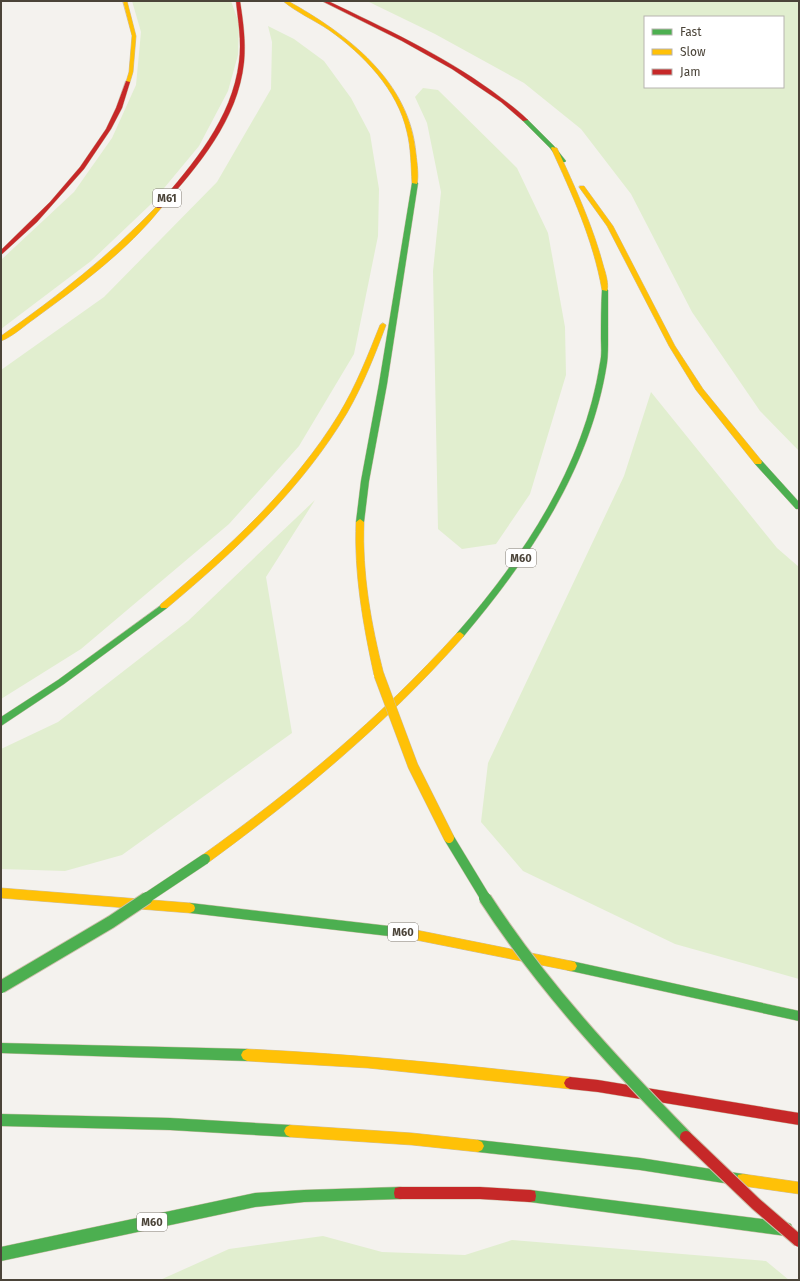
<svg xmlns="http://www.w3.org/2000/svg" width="800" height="1281" font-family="'Fira Sans',sans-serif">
  <rect width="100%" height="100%" fill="#f4f2ee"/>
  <g fill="#e1eecf" fill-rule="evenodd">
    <path d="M132 1H231L239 23 238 55 228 91 199 146 150 205 91 261 1 329V260L74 192 112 138 136 85 141 32Z"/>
    <path d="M367 1H799V451L760 411 692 312 631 194 581 129 524 83 435 34ZM645 17H783V87H645Z"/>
    <path d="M268 26 294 39 324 61 351 98 370 134 379 189 378 236 354 354 299 446 229 524 81 649 1 699V370L104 297 217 182 271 89 272 42Z"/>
    <path d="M423 88 438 90 517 168 548 233 565 327 566 375 530 494 496 544 462 549 438 529 433 271 441 192 427 123 415 97Z"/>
    <path d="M651 392 777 548 799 567V979L675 944 523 871 481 822 488 763 624 476Z"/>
    <path d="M315 500 266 577 292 733 122 855 65 871 1 869V749L58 722 188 621Z"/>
    <path d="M323 1236 382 1252 465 1255 512 1240 766 1261 789 1280H160L229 1249Z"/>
  </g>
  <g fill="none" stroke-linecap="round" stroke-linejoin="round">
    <g stroke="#ccbfa9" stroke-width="1">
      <g id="fast">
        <path d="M523 119H527L554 146 566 161 565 162H561L550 148 523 121Z"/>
        <path d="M415 181 418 183 387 384 369 481 364 522 360 525 356 522 361 481 379 384 412 183Z"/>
        <path d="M605 288 608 290C608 306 608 322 608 339 608 347 608 355 607 363 591 467 530 558 463 637H457L456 635 457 633C524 556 584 466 600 363 602 355 601 346 601 339 601 322 601 306 602 290Z"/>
        <path d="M755 460H761L799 502V509H796L755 464 754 462Z"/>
        <path d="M164 603 168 606 167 608 64 684 1 726V717L58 680Z"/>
        <path d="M190 903 406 928 410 930 412 933 410 936 406 938 190 913 186 911 185 908 186 905Z"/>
        <path d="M571 961 799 1011V1021L571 971 567 970 565 966 567 962Z"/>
        <path d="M1 1043 247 1049 251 1051 253 1055 251 1059 247 1061 1 1053Z"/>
        <path d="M1 1114 170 1118 290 1125 294 1127 296 1131 294 1135 290 1137 170 1130 1 1126Z"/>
        <path d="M478 1140 640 1158 743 1174 748 1175 749 1180 748 1185 743 1186 640 1170 478 1152 474 1150 472 1146 474 1142Z"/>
        <path d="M400 1187 405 1188 406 1193 405 1198 400 1199 304 1202 255 1207 1 1261V1247L255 1193 304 1190Z"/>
        <path d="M530 1190 786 1222 791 1224 793 1229 791 1234 786 1236 530 1202 525 1201 524 1196 525 1191Z"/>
      </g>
    </g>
    <g stroke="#ccbfa9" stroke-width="1">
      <g id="slow">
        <path d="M123 1H127L136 36 133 72 130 82 128 83 126 82 129 72 132 36Z"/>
        <path d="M283 1H288C347 34 410 81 416 154 417 163 419 176 417 184L412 183C411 166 411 148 407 132 398 90 363 54 329 30 314 20 296 12 283 1Z"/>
        <path d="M552 147 557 148C575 187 593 226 604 268 606 274 609 285 607 291L602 290C593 239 572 194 551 148Z"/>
        <path d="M580 186H584L613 226 675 346 703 389 761 460 762 462 761 464H755L696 390 669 346 607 226 579 187Z"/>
        <path d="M157 206 162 207C127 251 79 286 34 319 24 326 12 337 1 341V336C57 297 110 255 157 206Z"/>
        <path d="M383 323 386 325C375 355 363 385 347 413 301 490 235 551 167 608H161L160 606 161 604C228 548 293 489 339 414 356 386 368 355 380 325Z"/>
        <path d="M360 519 364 522C362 574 371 624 384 675L379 678 374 675C363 624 354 574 356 522Z"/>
        <path d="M460 632 464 635 463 637C385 725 303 793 209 862L205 863 201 862 200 859 201 856C296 788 378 720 457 633Z"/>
        <path d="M1 888 190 903 194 905 195 908 194 911 190 913 1 898Z"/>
        <path d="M406 928 571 961 575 962 577 966 575 970 571 971 406 938 402 936 400 933 402 930Z"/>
        <path d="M247 1049C355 1054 462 1065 570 1077L574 1079 576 1083 574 1087 570 1089 368 1068 247 1061 243 1059 241 1055 243 1051Z"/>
        <path d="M290 1125 412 1133 478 1140 482 1142 484 1146 482 1150 478 1152 412 1145 290 1137 286 1135 284 1131 286 1127Z"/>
        <path d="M743 1174 799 1182V1194L743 1186 738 1185 737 1180 738 1175Z"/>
      </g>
    </g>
    <g stroke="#ccbfa9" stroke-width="1">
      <g id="jam">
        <path d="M236 1H240C243 21 246 41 244 62 238 120 198 166 161 208H157V206C193 164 232 119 239 62 242 41 238 21 236 1Z"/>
        <path d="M322 1H328C384 28 441 54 492 91 504 100 517 109 528 120L523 121 501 102 452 69 402 41Z"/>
        <path d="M126 81 130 82 122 108 111 129 84 169 37 222 1 255V250L50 202 80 167 106 129 116 108Z"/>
        <path d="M570 1077 598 1080 799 1113V1125L598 1092 570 1089 566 1087 564 1083 566 1079Z"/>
        <path d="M400 1187H480L530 1190 535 1191 536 1196 535 1201 530 1202 480 1199H400L395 1198 394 1193 395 1188Z"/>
      </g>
    </g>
    <use href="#fast" fill="#4caf50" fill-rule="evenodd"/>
    <use href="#slow" fill="#ffc107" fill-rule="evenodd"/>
    <use href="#jam" fill="#c62828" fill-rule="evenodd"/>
    <g stroke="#ccbfa9" stroke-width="11" stroke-linecap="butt">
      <g id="fast-bridge-far1">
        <path d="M449 838 486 899"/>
        <path d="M145 899 205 859"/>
      </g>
    </g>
    <g stroke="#ccbfa9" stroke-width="14" stroke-linecap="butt">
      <g id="fast-bridge">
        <path d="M485 898C542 986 613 1062 686 1137"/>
        <path d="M1 987 111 922 147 898"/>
      </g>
    </g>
    <g stroke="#ccbfa9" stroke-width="11" stroke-linecap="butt">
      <path id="slow-bridge" d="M379 675 413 766 449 838"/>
    </g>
    <g stroke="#ccbfa9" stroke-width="14" stroke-linecap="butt">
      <path id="jam-bridge" d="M686 1137 756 1204 799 1241"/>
    </g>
    <use href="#fast-bridge-far1" stroke="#4caf50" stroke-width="10"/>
    <use href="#fast-bridge" stroke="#4caf50" stroke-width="12"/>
    <use href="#slow-bridge" stroke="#ffc107" stroke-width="10"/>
    <use href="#jam-bridge" stroke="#c62828" stroke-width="12"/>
  </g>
  <g text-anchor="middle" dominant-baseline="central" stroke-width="4" stroke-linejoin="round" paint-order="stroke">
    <g fill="#fff" stroke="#817c74" stroke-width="1">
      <rect x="153" y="189" width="28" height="18" rx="3"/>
      <rect x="506" y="549" width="30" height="18" rx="3"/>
      <rect x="388" y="923" width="30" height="18" rx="3"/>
      <rect x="137" y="1213" width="30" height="18" rx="3"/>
    </g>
    <g font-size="11" font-weight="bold" fill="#4b4439">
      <text x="167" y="198">M61</text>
      <text x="521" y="558">M60</text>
      <text x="403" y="932">M60</text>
      <text x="152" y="1222">M60</text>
    </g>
  </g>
  <rect width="800" height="1281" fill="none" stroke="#4b4439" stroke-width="4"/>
  <rect x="644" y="16" width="140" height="72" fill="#ffffff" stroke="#b7b4b0"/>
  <rect x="652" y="29" width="20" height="6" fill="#4caf50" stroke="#b7b4b0"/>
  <text x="680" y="36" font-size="12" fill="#4b4439">Fast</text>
  <rect x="652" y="49" width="20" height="6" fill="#ffc107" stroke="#b7b4b0"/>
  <text x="680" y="56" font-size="12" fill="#4b4439">Slow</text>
  <rect x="652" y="69" width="20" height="6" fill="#c62828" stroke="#b7b4b0"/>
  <text x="680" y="76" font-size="12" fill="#4b4439">Jam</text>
</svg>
